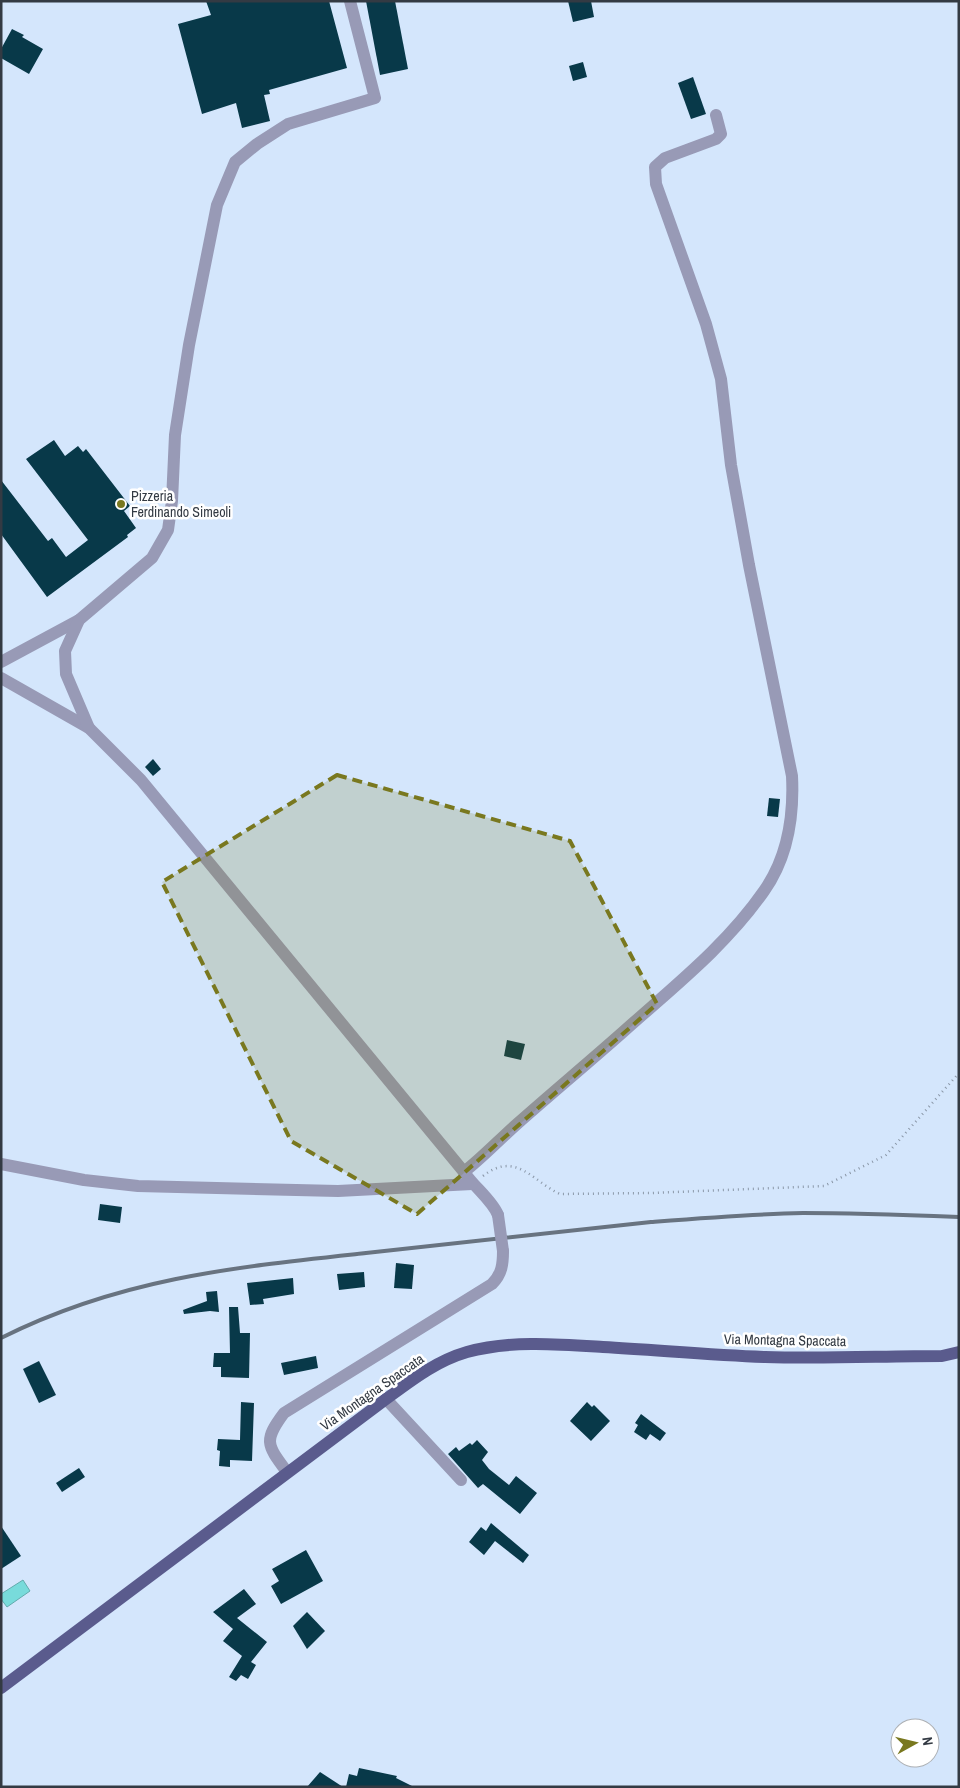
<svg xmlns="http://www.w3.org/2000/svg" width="960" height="1788" font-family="'Archivo Narrow',sans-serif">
  <rect width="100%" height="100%" fill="#d4e6fc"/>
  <path fill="#78dbdb" stroke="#63abad" d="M23 1580 30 1591 7 1607 1 1599V1594Z"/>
  <g fill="#083949">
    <path d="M206 1H329L347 68 269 90 270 94 264 95 270 121 242 128 236 103 202 114 178 24 211 15Z"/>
    <path d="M366 1H395L408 69 380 75Z"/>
    <path d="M568 1H591L594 17 573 22Z"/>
    <path d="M12 29 24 35 22 37 43 49 29 74 1 58V49Z"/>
    <path d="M583 62 587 77 573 81 569 66Z"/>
    <path d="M693 77 706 114 691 119 678 83Z"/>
    <path d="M54 440 65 456 78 446 83 452 86 449 130 506 124 511 136 528 127 535 128 537 47 597 1 534V480L48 541 52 538 66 557 88 540 26 459Z"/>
    <path d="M153 759 161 769 153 776 145 767Z"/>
    <path d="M769 798 780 799 778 817 767 816Z"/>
    <path d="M507 1040 525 1044 521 1060 504 1056Z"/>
    <path d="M100 1204 122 1207 120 1223 98 1220Z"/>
    <path d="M396 1263 414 1265 412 1289 394 1288Z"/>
    <path d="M364 1272 365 1287 339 1290 337 1274Z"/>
    <path d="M293 1278 294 1294 263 1299 264 1304 250 1305 247 1283Z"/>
    <path d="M217 1291 219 1312 210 1311 184 1314 183 1310 207 1301 206 1292Z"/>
    <path d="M229 1307H238L240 1333H250L249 1378 221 1377V1367H213L214 1353H230Z"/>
    <path d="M316 1356 318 1368 284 1375 281 1363Z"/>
    <path d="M39 1361 56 1395 39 1403 23 1369Z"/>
    <path d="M241 1402 254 1403 252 1461 230 1460V1467L219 1466 220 1451 217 1450 218 1439 240 1440Z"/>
    <path d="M587 1402 592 1407 594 1405 610 1421 591 1441 570 1421Z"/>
    <path d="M641 1414 666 1433 660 1441 650 1434 646 1440 634 1432 638 1425 635 1423Z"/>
    <path d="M477 1440 488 1452 482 1460 489 1469 509 1485 516 1476 537 1493 520 1514 483 1484 478 1488 448 1454 456 1447 459 1451 470 1443 472 1445Z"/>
    <path d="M79 1468 85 1477 62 1492 56 1483Z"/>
    <path d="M491 1523 529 1555 523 1563 495 1541 484 1555 469 1542 481 1527 486 1531Z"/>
    <path d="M1 1526 21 1556 1 1569Z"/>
    <path d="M306 1550 323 1581 281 1604 271 1586 279 1581 272 1569Z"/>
    <path d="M244 1589 256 1604 237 1618 267 1642 251 1662 256 1665 248 1679 241 1675 236 1681 229 1677 242 1656 223 1641 233 1629 213 1612Z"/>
    <path d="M307 1612 325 1631 307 1649 293 1626Z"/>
    <path d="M359 1768 397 1776 396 1778 414 1787H346L349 1774 357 1776Z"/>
    <path d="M320 1772 343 1787H307Z"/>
  </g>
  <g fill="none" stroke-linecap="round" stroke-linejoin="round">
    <path stroke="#8a97a7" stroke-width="2.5" stroke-dasharray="1 4" stroke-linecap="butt" d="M483 1176C516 1150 533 1182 560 1194L651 1193 824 1186 886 1155 959 1073"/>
    <g stroke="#989ab6" stroke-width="12">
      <path d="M1 662 79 620"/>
      <path d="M1 678 89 728 141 780 464 1172C474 1187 492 1200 498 1215"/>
      <path d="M89 728 66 674 65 651 79 620 152 558 168 530 172 501 175 435 189 345 217 205 235 162 257 144 288 124 375 98 350 1"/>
      <path d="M1 1164 84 1180 138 1186 338 1191 472 1184"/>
      <path d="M464 1172C483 1157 499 1140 517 1124 552 1093 588 1063 623 1032 672 988 726 946 764 891 788 857 794 816 792 776L749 565 731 465 721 379 706 324 656 184 655 167 665 158 716 139 721 134 716 115"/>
      <path d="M386 1399 461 1480"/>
      <path d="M287 1472C267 1445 263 1441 284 1413L492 1284C502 1274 503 1264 503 1251"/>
    </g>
    <path stroke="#5a5b8d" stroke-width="12" d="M1 1688 386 1399C412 1380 436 1361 467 1352 511 1340 558 1344 603 1347 657 1350 711 1355 765 1357 824 1359 883 1356 942 1356L959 1352"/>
    <path stroke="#687380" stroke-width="4" d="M1 1338C121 1278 236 1267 366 1253 461 1242 556 1232 651 1222 702 1218 752 1214 803 1213 855 1213 907 1215 959 1217"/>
    <path stroke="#989ab6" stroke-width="12" d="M498 1215 503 1251"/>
  </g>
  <path fill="#79781f" fill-opacity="0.2" stroke="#79781f" stroke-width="4" stroke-dasharray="10 6" stroke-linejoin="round" d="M337 775 570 841 657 1004 417 1214 291 1141 162 882Z"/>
  <circle fill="#79781f" stroke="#fff" stroke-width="2" cx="121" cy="504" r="5"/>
  <g text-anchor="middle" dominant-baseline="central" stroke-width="5" stroke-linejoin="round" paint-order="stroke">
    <g font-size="14" fill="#333a43" stroke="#fff" text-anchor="start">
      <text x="131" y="496">Pizzeria<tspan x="131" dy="16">Ferdinando Simeoli</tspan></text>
    </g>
    <g font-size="14" fill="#333a43" stroke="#fff">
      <text transform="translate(785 1340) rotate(1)">Via Montagna Spaccata</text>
      <text transform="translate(372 1392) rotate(-35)">Via Montagna Spaccata</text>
    </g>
  </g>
  <rect width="960" height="1788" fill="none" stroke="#333a43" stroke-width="5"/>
  <g transform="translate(915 1743) rotate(82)"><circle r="24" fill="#ffffff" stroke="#adb0b4"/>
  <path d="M0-4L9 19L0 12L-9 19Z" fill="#79781f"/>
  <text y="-8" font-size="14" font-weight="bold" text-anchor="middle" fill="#333a43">N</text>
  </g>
</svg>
